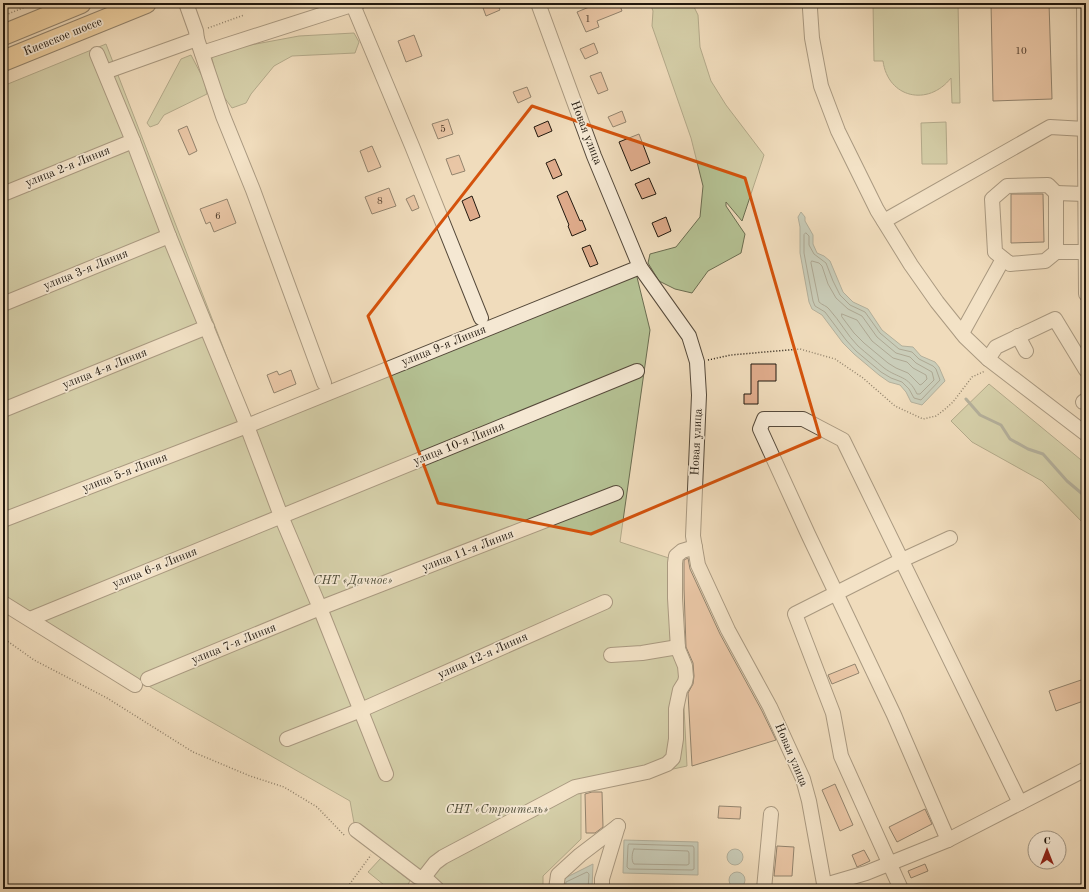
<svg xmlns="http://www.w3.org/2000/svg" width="1089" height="892" font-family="'Old Standard TT',serif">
  <rect width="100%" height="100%" fill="#f0dcbc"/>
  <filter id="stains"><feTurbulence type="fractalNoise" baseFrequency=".005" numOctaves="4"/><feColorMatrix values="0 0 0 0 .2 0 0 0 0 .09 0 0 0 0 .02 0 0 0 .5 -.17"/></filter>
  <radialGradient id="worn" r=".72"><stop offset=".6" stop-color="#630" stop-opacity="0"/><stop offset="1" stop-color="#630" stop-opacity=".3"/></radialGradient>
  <g fill="#b5c294" stroke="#6b6d51">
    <path d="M650 3H692L698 15 700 47 711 81 726 105 764 155 742 221 726 202V206L745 234 741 253 708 271 692 293 675 289 659 281 648 263 650 254 676 247 700 217 703 186 691 138 652 26 653 11Z"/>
    <path d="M873 3H958L960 103H952L951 78C928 107 888 98 883 61H874Z"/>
    <path d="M354 33 359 42 355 53 292 56 274 66 251 94 246 103 232 108 221 93 211 55 213 52 299 36Z"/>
    <path d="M106 44 250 417 634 265 650 330 620 542 681 562 680 630 687 766 581 789V839L543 876V889H439L354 823 350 801 3 603V86Z"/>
    <path d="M191 55 204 80 207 94 164 115 158 124 150 127 147 123 181 59Z"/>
    <path d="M946 122 947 164H922L921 123Z"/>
    <path d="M989 384 1086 464V526L1042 481 972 442 951 421Z"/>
    <path d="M381 858 410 881 405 889H389L368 872Z"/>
  </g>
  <g fill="#9bbab7" stroke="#6a7973">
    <path d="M801 212 805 217V221L813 235V244L817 253 824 256 830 261 843 292 853 302 868 309 882 330 902 346 913 347 921 356 935 362 939 367 945 381 922 405 911 402 906 392 900 385 889 382 879 375 854 354 843 343 822 315 812 309 809 302 800 253V227L798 217Z"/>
    <path d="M624 840 698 842V875L623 873Z"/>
    <circle cx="735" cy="857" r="8"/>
    <path d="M593 864 592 889H561V880Z"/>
    <circle cx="737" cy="880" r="8"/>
  </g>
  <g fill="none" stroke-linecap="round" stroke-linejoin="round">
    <g stroke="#5e6962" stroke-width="1">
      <path d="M806 233 809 236V245L814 254 826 263 833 281 840 295 850 305 865 312 880 333 899 349 912 352 919 359 933 366 936 369 940 380 921 400 914 398 909 389 902 382 891 378 881 372 856 351 846 340 825 312 815 306 813 301 804 253V235Z"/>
      <path d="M812 261 819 263 822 266 828 284 836 298 848 309 862 316 877 337 896 353 910 357 916 363 932 372 934 380 920 394H917C908 375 899 379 884 368 876 361 866 353 858 346 847 335 840 321 829 309 827 306 822 305 819 302L811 263Z"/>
      <path d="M842 314 857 320 872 341 893 358 907 362 913 368 926 375 927 379 922 384 920 385 908 373 896 368 888 363 864 343 854 333 842 317Z"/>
      <path d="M629 844 693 846 694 848V869L692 870 629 869 627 867 628 846Z"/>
      <path d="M634 849 688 851 689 853V864L687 865 634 864C631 861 632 852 634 849Z"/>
      <path d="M565 889 566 882 587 872 589 874 588 889"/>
    </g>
    <path stroke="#6a7973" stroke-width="3" d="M966 399 980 415 1001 425 1010 439 1028 449 1043 454 1067 481 1086 497"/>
  </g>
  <g fill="#dfab8b" stroke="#21180e">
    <path d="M488 3H497L500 10 486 16 482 5Z"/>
    <path d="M599 3H619L622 11 597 21 599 27 586 32 577 12Z"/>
    <path d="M991 3H1049L1052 99 993 101Z"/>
    <path d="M414 35 422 56 406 62 398 41Z"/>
    <path d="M594 43 598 53 585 59 580 49Z"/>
    <path d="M601 72 608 90 598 94 590 76Z"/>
    <path d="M527 87 531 97 518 103 513 92Z"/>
    <path d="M622 111 626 122 613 127 608 117Z"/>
    <path d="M448 119 453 134 438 139 432 124Z"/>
    <path d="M548 121 552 131 538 137 534 127Z"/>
    <path d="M187 126 197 151 189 155 178 130Z"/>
    <path d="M639 134 650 163 631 171 619 142Z"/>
    <path d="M372 146 381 167 368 172 360 151Z"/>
    <path d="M459 155 465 171 452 175 446 159Z"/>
    <path d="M555 159 562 175 553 179 546 163Z"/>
    <path d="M649 178 656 194 642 199 635 184Z"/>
    <path d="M389 188 396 206 372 214 365 197Z"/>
    <path d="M567 191 580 221 582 220 586 230 572 236 568 226 569 225 557 196Z"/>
    <path d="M1011 194H1043L1044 242 1011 243Z"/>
    <path d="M414 195 419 208 412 211 406 199Z"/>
    <path d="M472 196 480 217 470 221 462 201Z"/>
    <path d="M227 199 236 223 214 232 210 222 206 224 200 209Z"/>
    <path d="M666 217 671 231 658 237 652 223Z"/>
    <path d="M590 245 598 264 590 267 582 248Z"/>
    <path d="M751 364H776V381H758V404H744V394H751Z"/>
    <path d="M291 370 296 384 274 393 267 375 277 371 279 375Z"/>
    <path d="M688 558 690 569 720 634 762 711 776 740 692 766 688 693 693 684 694 676 693 663 686 647 684 589V560Z"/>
    <path d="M855 664 859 673 832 684 828 675Z"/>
    <path d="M1084 679 1086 683V700L1056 711 1049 691Z"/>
    <path d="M835 784 853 825 840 831 822 790Z"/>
    <path d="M592 792H602L603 827 595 833H586L585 794Z"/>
    <path d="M719 806 741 807 740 819 718 818Z"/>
    <path d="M925 809 932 824 897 842 889 827Z"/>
    <path d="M777 846 794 847 792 876H774Z"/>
    <path d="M864 850 870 861 857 867 852 855Z"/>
    <path d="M925 864 928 871 911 878 908 871Z"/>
  </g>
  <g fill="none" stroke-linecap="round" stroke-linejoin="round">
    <g stroke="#55493a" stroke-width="16">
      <g id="minor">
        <path d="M538 3 594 156 640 267 689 336 697 362 699 395 693 536 698 565 728 630 770 707 803 779 809 801 825 889"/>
        <path d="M811 3 810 9 812 38 821 86 838 131 877 210 911 265 937 302 965 337 988 359 1086 434"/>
        <path d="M1084 3 1086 294"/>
        <path d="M353 5 412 146 481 318"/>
        <path d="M197 39 223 116 253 190 324 383"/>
        <path d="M202 53 358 3"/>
        <path d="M97 54 133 141 169 236 247 426 281 516 320 608 386 774"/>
        <path d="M105 72 197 39 196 31 186 3"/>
        <path d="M1048 185 1056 193V252L1045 261 1010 264 995 252 992 199 1007 186Z"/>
        <path d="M1056 193 1085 194"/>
        <path d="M3 194 133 141"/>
        <path d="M884 221 1050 127 1085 129"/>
        <path d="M1056 252H1086"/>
        <path d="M3 304 169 236"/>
        <path d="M962 333 1003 259"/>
        <path d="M1018 336 1026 351"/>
        <path d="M988 359 996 347 1055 319 1086 370"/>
        <path d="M1083 402 1086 400"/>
        <path d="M3 410 207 327"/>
        <path d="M3 520 247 426 640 267"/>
        <path d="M3 603 135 685"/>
        <path d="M30 619 637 371"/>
        <path d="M611 655 642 653 678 647"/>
        <path d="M148 679 320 608 616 493"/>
        <path d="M287 739 361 710 605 602"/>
        <path d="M356 830 418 877H424L437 889"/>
        <path d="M948 840 894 715 808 534 760 429 764 419H803L843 440 1020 803"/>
        <path d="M424 877 435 863 443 857 575 787 647 772 667 764 673 758 676 739V709L680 690 685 682 686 677 685 666 678 649 675 598V563L676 556 682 551 695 547"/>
        <path d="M825 885 866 873 948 840 1086 769"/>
        <path d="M556 889 558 875 580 855 618 826"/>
        <path d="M602 889V879L618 826"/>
        <path d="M764 889 771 814"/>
        <path d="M901 889 841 756 833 713 795 614 902 560 950 538"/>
      </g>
    </g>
    <g stroke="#21180e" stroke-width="22">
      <g id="highway">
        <path d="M3 35 81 3"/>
        <path d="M3 61 146 3"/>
      </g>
    </g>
    <g stroke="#21180e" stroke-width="1.5" stroke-dasharray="1 2" stroke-linecap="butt">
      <path d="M3 16 35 3"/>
      <path d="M208 28 244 15"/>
      <path d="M708 360 731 355 800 349 835 359 863 378 895 406 923 419 936 416 944 410 953 402 972 377 985 371"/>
      <path d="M3 638 34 660 107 698 193 752 250 776 284 787 317 807 345 836"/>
      <path d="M346 889 371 855"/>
    </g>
    <use href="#minor" stroke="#f5e8d3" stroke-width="14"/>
    <use href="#highway" stroke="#e8be7e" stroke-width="20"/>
  </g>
  <path d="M0 0H1089V892H0ZM532 106 745 178 820 437 591 534 438 503 368 316Z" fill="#f0dcbc" fill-opacity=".55" fill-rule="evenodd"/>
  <path fill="none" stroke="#d4520c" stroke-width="3" stroke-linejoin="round" d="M532 106 745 178 820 437 591 534 438 503 368 316Z"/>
  <g text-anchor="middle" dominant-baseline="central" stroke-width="3.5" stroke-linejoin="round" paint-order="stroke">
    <g font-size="10" fill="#503d2d">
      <text x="588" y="19">1</text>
      <text x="1021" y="51">10</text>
      <text x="443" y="129">5</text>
      <text x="380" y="201">8</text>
      <text x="218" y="216">6</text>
    </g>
    <g font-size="12" fill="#21180e" stroke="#f5e8d3">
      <text transform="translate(63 37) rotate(-22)">Киевское шоссе</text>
      <text transform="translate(586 133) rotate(69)">Новая улица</text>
      <text transform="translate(68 167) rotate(-22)">улица 2-я Линия</text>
      <text transform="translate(86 270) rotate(-22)">улица 3-я Линия</text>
      <text transform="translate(444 346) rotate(-22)">улица 9-я Линия</text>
      <text transform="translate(105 369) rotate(-22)">улица 4-я Линия</text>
      <text transform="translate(697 442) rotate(-87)">Новая улица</text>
      <text transform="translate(459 444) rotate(-22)">улица 10-я Линия</text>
      <text transform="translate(125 473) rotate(-21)">улица 5-я Линия</text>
      <text transform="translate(468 551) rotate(-21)">улица 11-я Линия</text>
      <text transform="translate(155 568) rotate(-22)">улица 6-я Линия</text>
      <text transform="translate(234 644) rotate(-22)">улица 7-я Линия</text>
      <text transform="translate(483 656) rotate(-24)">улица 12-я Линия</text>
      <text transform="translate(791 755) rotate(67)">Новая улица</text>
    </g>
    <g font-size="12" font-style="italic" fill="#4d4b36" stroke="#f5e8d3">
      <text x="353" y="581">СНТ «Дачное»</text>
      <text x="497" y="810">СНТ «Строитель»</text>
    </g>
  </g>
  <rect width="1089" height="892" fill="none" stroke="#f0dcbc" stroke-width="16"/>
  <rect x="4" y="4" width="1081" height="884" fill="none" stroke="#21180e" stroke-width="2"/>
  <rect x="8" y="8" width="1073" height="876" fill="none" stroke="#21180e"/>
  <g transform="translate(1047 850)"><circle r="19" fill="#f5e8d3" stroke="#a09584"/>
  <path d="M0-3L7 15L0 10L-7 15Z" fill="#8f2418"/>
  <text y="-6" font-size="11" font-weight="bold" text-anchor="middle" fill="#21180e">С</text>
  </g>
  <rect width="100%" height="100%" filter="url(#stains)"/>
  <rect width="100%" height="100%" fill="url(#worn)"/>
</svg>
